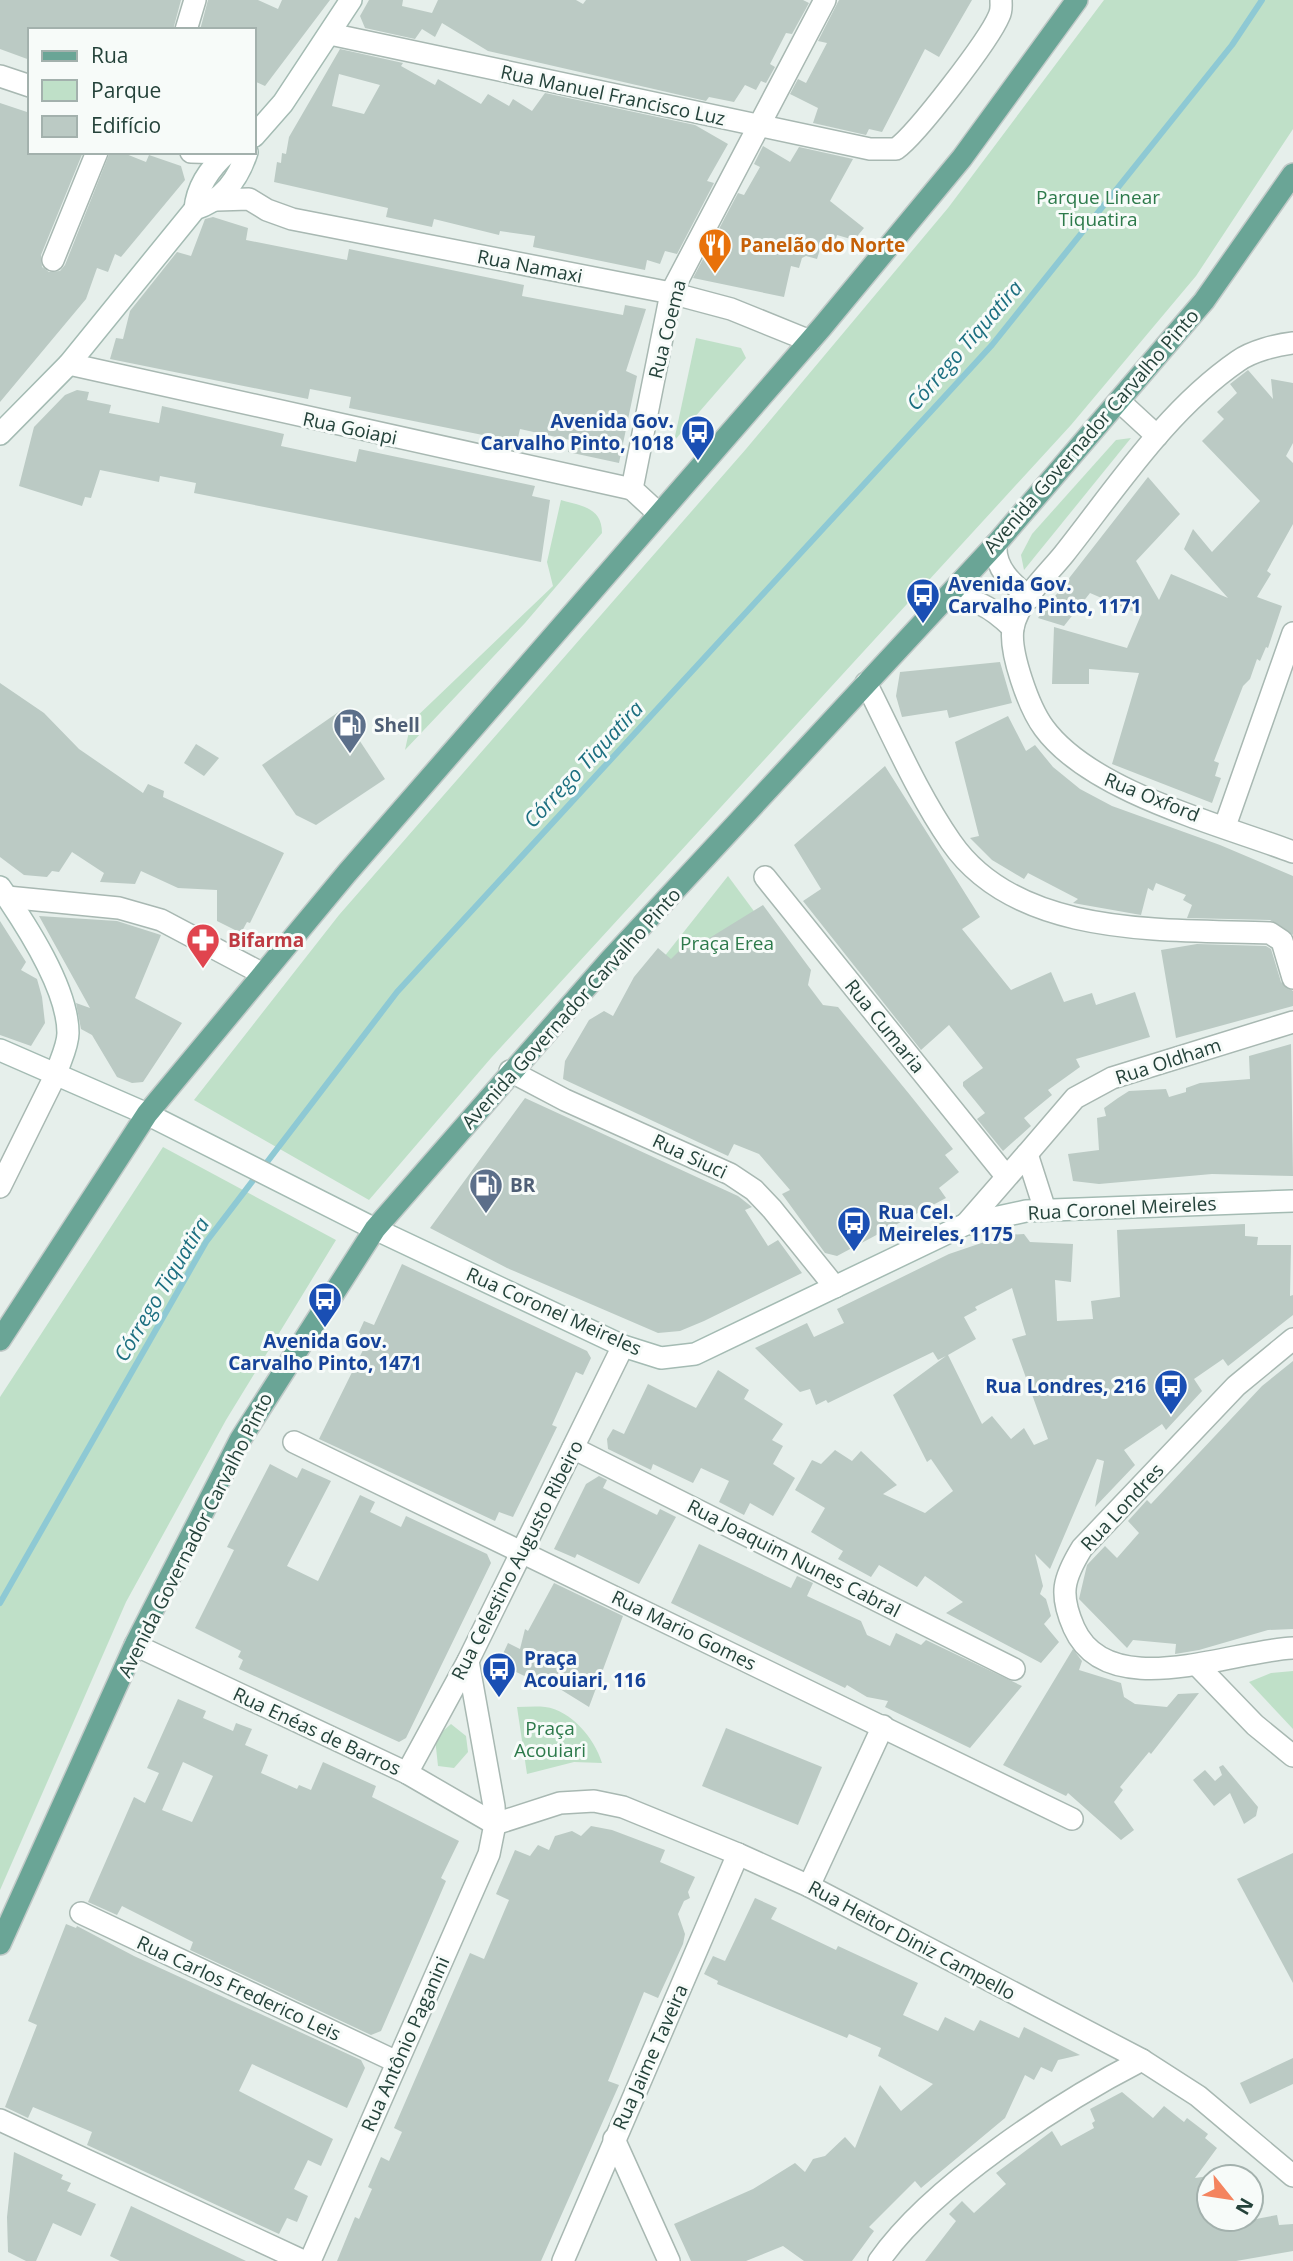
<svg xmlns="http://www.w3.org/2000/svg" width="1293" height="2261" font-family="'Open Sans',sans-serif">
  <rect width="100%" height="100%" fill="#e6efeb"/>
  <g fill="#bfe0c8">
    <path d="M1104 0H1293V129L1196 276 1071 425 491 1058 369 1200 194 1100 339 915 746 449 948 208Z"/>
    <path d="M696 338 741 348 746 358 674 441Z"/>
    <path d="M1131 438 1024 570 1021 555 1032 534 1116 440Z"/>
    <path d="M561 500C581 506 602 507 602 533L525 623 405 750 411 722 553 586 547 562Z"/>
    <path d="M728 876 784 952 656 967Z"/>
    <path d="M163 1147 336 1240 226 1420 126 1602 0 1890V1397Z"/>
    <path d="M1293 1671V1729L1249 1682 1271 1673Z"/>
    <path d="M517 1707C526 1707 536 1706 545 1707 571 1710 595 1739 602 1763L574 1762 527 1774Z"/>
    <path d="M451 1724 466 1736 468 1752 454 1768 438 1766 435 1738Z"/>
  </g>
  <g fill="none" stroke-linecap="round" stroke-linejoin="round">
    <path stroke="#8ec9d4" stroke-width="6" d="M0 1603 206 1242 397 992 992 345 1232 45 1262 0"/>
  </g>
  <g fill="#bbcac4" fill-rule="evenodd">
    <path d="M0 0H181L173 30H30V60L0 49Z"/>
    <path d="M208 0H258L278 9 282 0H330L265 86 254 81V30H200Z"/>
    <path d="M369 0H403L402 6 432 13 438 0H576L583 4 586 0H803L809 3 792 34 786 33 770 64 775 67 766 83 761 81 756 90 745 85 734 102 709 97 706 101 488 51 442 23 435 37 422 29 415 39 365 28 360 16Z"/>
    <path d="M839 0H972L939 57 925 49 882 132 869 129 866 135 813 123 818 108 790 94 798 79 806 83 827 43 818 41Z"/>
    <path d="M340 49 403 63 401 66 435 85 438 79 481 104 488 94 509 106 513 99 532 111 545 93 695 125 728 144 707 181 714 183 677 254 665 251 660 264 647 260 645 270 533 247 535 236 500 231 499 235 434 219 432 227 386 217 388 208 274 182 277 162 281 163 282 153 286 154 289 137ZM339 74 380 85 364 114 332 106Z"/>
    <path d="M0 103 30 113V152H83L41 255 42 267 49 272 60 271 65 265 110 152H121L146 162 149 155 181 166 185 180 121 257 115 254 108 272 97 268 86 299 0 402Z"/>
    <path d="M763 146 790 162 799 147 853 159 830 201 864 228 854 240 837 235 834 246 822 243 817 259 806 256 802 258 799 268 791 266 784 297 693 278 738 193 744 195 760 167 754 164Z"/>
    <path d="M213 217 248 228 246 240 347 260 349 249 524 285 522 296 623 315 625 305 646 309 626 371 637 376 619 463 568 452 570 440 520 429 517 442 349 408 351 397 310 389 308 399 110 359 116 338 123 339 130 311 177 252 191 256 205 219Z"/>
    <path d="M1248 370 1273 399 1271 379 1293 383V443L1286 456 1293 463V524L1267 571 1271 574 1257 597 1282 606 1268 648 1266 647 1260 661 1257 659 1250 679 1243 686 1214 761 1219 763 1215 776 1221 778 1212 803 1112 764 1139 673 1089 669V684H1052L1054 627 1127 648 1141 615 1090 593 1064 626 1038 618 1148 477 1180 514 1136 561 1159 600 1171 574 1228 598 1184 549 1193 529 1212 552 1260 501 1202 441 1224 419 1217 412 1237 393 1230 384Z"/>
    <path d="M77 390 89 392 87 400 111 405 109 413 159 423 162 406 284 434 281 446 356 462 359 449 535 486 532 496 550 500 541 562 194 493 196 483 160 476 159 482 100 470 91 498 85 497 82 506 19 486 34 427 65 395Z"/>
    <path d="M1000 662 1012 703 949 718 947 710 902 717 896 696 900 672Z"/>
    <path d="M0 683 44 713 79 749 143 793 148 784 164 791 163 797 284 853 250 923 247 922 241 933 217 921V890L178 888 141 871 135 884 100 882 104 873 72 852 59 872 52 871 47 877 24 875 0 857Z"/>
    <path d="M340 711 385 779 316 825 296 815 262 765Z"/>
    <path d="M1008 716 1026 751 1035 745 1053 767 1080 789 1112 806 1220 845 1293 876V935L1270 920 1187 918 1192 905 1183 900 1186 895 1156 883 1153 891 1148 888 1141 915 1073 903 1078 899 1028 873 1024 879 992 860 970 838 979 836 955 742Z"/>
    <path d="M196 744 219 758 204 776 184 763Z"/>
    <path d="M885 766 980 917 962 929 1011 990 1051 972 1064 1002 1092 993 1096 1005 1135 992 1150 1037 1076 1059 1080 1067 1048 1090 1052 1095 1024 1118 1031 1126 1003 1151 977 1119 985 1113 963 1086V1082L983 1068 949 1025 921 1050 803 901 821 889 794 845Z"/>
    <path d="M763 905 811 970 808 985 823 1005 838 1007 910 1095 953 1149 945 1155 959 1172 939 1188 946 1198 837 1256 825 1253 782 1194 790 1190 759 1154 734 1144 728 1156 563 1079 565 1061 589 1020 604 1011 613 1016 634 977 658 948 671 959 685 945 690 950Z"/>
    <path d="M39 916 117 921 161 935 135 998 182 1023 143 1082 132 1083 117 1077 92 1035 81 1029 76 1003 90 1008Z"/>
    <path d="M0 921 26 962 21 970 37 979 42 997 45 1023 31 1046 0 1035Z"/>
    <path d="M1197 944 1266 946 1271 949 1281 982 1293 991V1006L1176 1038 1161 950Z"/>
    <path d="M1291 1044 1293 1176 1212 1174 1099 1184 1073 1181 1068 1154 1099 1150 1097 1118 1106 1116 1104 1108 1118 1098 1129 1091 1166 1089 1169 1097 1186 1092V1088L1200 1083 1250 1079 1249 1056Z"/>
    <path d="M525 1098 738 1196 752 1207 745 1210 768 1246 778 1240 802 1273 704 1321 680 1331 658 1333 507 1268 430 1228Z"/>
    <path d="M1245 1224V1236L1258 1237 1257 1245H1291L1290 1296 1293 1295V1315L1228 1366 1223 1359 1194 1379 1202 1391 1166 1430 1162 1424 1124 1450 1135 1465 1095 1507 1104 1461 1097 1459 1050 1569 1035 1554 1043 1586 1040 1594 1046 1599 1051 1616 1044 1624 1059 1642 1041 1663 946 1613 963 1602 925 1576 917 1587 879 1565 871 1577 838 1559 843 1551 811 1532 825 1508 795 1490 812 1460 821 1464 835 1450 852 1461 861 1451 897 1485 883 1494 925 1513 953 1491 931 1459 927 1462 893 1395 946 1356 938 1360 933 1352 828 1403 826 1400 816 1405 810 1389 800 1392 755 1348 807 1323 814 1337 844 1323 837 1309 949 1254 1005 1235 1024 1234 1030 1242 1073 1244 1071 1282 1055 1280 1057 1321 1093 1319 1091 1301 1120 1297 1117 1230ZM1012 1288 1026 1335 1012 1339 1048 1439 1034 1445 1024 1428 1011 1439 992 1416 982 1424 948 1355 976 1339 964 1317 977 1310 975 1307Z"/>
    <path d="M402 1264 587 1351 591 1358 583 1375 576 1372 552 1425 557 1427 513 1517 499 1512 495 1521 319 1439 364 1348 354 1343 364 1321 374 1325Z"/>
    <path d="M1293 1361V1629L1268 1630 1199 1650 1175 1654 1176 1644 1133 1640 1127 1648 1079 1599 1087 1565 1105 1546 1117 1558 1139 1533 1128 1521 1147 1500 1151 1504 1262 1386Z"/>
    <path d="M718 1370 749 1390 744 1399 783 1424 772 1440 783 1446 773 1464 795 1478 773 1516 750 1503 744 1515 719 1502 729 1481 701 1468 693 1483 653 1464 651 1470 608 1449 607 1439 613 1429 624 1434 648 1384 696 1408Z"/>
    <path d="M270 1464 297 1478 302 1468 331 1481 287 1566 318 1581 360 1495 375 1502 370 1512 401 1527 406 1516 487 1554 491 1563 406 1738 399 1742 239 1669 243 1660 238 1657 241 1651 195 1628 234 1550 227 1547Z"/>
    <path d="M599 1476 607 1480 603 1488 657 1515 660 1509 676 1517 639 1584 577 1554 575 1558 554 1549 586 1484Z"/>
    <path d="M699 1544 791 1588 797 1576 813 1583 807 1596 861 1621 867 1635 890 1646 896 1633 921 1645 926 1640 1022 1686 970 1748 885 1707 888 1701 867 1697 847 1685 845 1688 671 1603Z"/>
    <path d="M554 1583 623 1616 589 1707 547 1681 545 1686 510 1669 512 1665 501 1658 508 1643 520 1649 525 1629 528 1631Z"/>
    <path d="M1073 1649 1082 1661 1079 1670 1121 1683 1124 1697 1135 1704 1167 1707 1178 1694 1199 1693 1151 1754 1149 1752 1120 1787 1123 1790 1114 1802 1134 1830 1121 1840 1068 1793 1066 1796 1003 1765Z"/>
    <path d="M178 1699 206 1711 203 1718 233 1731 236 1723 252 1729 245 1745 268 1755 261 1773 297 1789 299 1785 311 1790 323 1762 376 1786 372 1797 459 1841 441 1878 446 1881 381 2031 371 2035 190 1950 193 1942 122 1906 117 1915 88 1902 134 1797 145 1803 159 1773 147 1768ZM183 1762 213 1776 192 1822 162 1810Z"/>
    <path d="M726 1728 822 1767 798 1825 702 1786Z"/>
    <path d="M1223 1765 1258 1807 1256 1816 1244 1824 1230 1793 1214 1806 1193 1780 1205 1770 1215 1781 1222 1775 1219 1767Z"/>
    <path d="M591 1826 612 1830 665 1850 660 1862 695 1877 688 1892 690 1898 684 1901 678 1914 685 1934 683 1944 658 1998 644 1992 608 2081 619 2085 541 2261H337L355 2217 359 2219 372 2189 368 2187 381 2157 389 2161 402 2132 394 2128 470 1953 484 1959 509 1900 496 1894 515 1850 530 1856 538 1845 549 1850 555 1836 572 1831 581 1836Z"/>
    <path d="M1293 1853V1983L1237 1879Z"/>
    <path d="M755 1898 777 1908 771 1919 836 1950 838 1946 918 1983 903 2015 938 2031 945 2017 974 2031 980 2020 1019 2038 1024 2027 1080 2055 1058 2060 1052 2072 1041 2067 1034 2080 1025 2075 1005 2118 921 2188 915 2181 869 2227 874 2231 852 2261H804L783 2246 746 2261H691L674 2224 753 2189 795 2163 805 2172 813 2159 825 2156 845 2137 855 2148 880 2085 901 2111 933 2084 878 2056 881 2048 849 2034 847 2038 717 1984 718 1981 704 1974 713 1956 725 1961Z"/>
    <path d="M66 1924 76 1928 77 1926 134 1956 361 2060 365 2068 347 2108 252 2064 239 2091 333 2139 321 2166 308 2160 294 2189 308 2196 297 2222 287 2218 279 2234 87 2145 92 2132 33 2107 28 2118 5 2107 37 2025 28 2021Z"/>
    <path d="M1293 2058V2084L1250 2104 1240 2083Z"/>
    <path d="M1122 2092 1153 2118 1164 2106 1184 2122 1187 2118 1208 2134 1205 2138 1217 2148 1195 2178 1209 2176V2219H1256L1277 2215 1279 2225 1293 2224V2251L1236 2261H925L956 2221 949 2214 962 2201 974 2213 1006 2184 996 2173 1052 2131 1061 2146 1094 2128 1092 2123 1095 2121 1090 2109Z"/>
    <path d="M14 2152 63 2175 61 2179 71 2183 67 2191 96 2204 81 2236 53 2223 36 2261H26L8 2252 7 2217Z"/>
    <path d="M131 2206 150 2215 246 2261H120L110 2256Z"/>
  </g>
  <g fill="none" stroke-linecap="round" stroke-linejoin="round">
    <g stroke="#a8b8b2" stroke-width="24">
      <g id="street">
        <path d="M186 30 195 0"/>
        <path d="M330 34 870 149H896C917 134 989 40 999 16 1002 10 1001 6 1001 0"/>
        <path d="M0 76 30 86"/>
        <path d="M191 152 227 153"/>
        <path d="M217 200 249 199 267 210 292 219 671 293 731 309 810 341"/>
        <path d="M53 260 97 152"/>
        <path d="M1293 343C1276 345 1252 351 1238 361 1167 410 1117 487 1064 554 1048 574 1018 601 1013 628 1009 652 1029 708 1044 728 1091 792 1219 824 1293 852"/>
        <path d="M69 364 632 489"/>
        <path d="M1119 401 1157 436"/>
        <path d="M658 513 632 489 671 293 825 0"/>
        <path d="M996 544C994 568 1012 584 1030 598"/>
        <path d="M942 601C973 594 992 608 1013 628"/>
        <path d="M866 683C893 736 917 793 951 842 1018 939 1167 929 1270 933L1282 941 1293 978"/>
        <path d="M1225 826 1293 633"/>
        <path d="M765 877 1006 1176"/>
        <path d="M7 897 119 908 161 920 263 974"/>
        <path d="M510 1071 565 1100 730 1174 754 1190 772 1209 835 1287"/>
        <path d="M1027 1154 1075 1098 1112 1078 1293 1022"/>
        <path d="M0 1187 56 1074"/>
        <path d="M966 1224 1027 1154 1045 1210"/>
        <path d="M1293 1339 1236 1386 1082 1548C1063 1579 1059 1594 1074 1628 1108 1704 1232 1650 1293 1648"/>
        <path d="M294 1442 1072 1819"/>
        <path d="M573 1448 1014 1669"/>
        <path d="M135 1645 407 1773 495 1824"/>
        <path d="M1197 1665 1255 1725 1293 1756"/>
        <path d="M407 1773 468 1661 623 1346"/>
        <path d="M495 1824 560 1803 594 1801 623 1807 738 1854 809 1886 1142 2060 1198 2096 1293 2176"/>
        <path d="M809 1886 883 1726"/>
        <path d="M81 1913 397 2062"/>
        <path d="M0 2120 303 2261"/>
        <path d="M614 2139 669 2261"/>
        <path d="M310 2261 489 1854 495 1824 494 1806 468 1661"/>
        <path d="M563 2261 738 1854"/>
        <path d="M879 2261C931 2186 1060 2102 1142 2060"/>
      </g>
    </g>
    <g stroke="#a4bbb3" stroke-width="24">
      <g id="secondary">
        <path d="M254 136 283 103 351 0"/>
        <path d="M195 209C197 186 211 167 228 152"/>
        <path d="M0 434 69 364 195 209C223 200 238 180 247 152"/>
        <path d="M0 887C25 923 68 988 68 1033 68 1046 60 1061 56 1074"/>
        <path d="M0 1050 147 1114 375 1229 623 1346 661 1358 695 1354 966 1224 1026 1211 1293 1201"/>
      </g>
    </g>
    <g stroke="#c2cac8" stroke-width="24">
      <g id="primary">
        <path d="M0 1340 147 1114 347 873 822 327 962 158 1077 0"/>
        <path d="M0 1944 135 1645 240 1440 375 1229 610 960 996 544 1204 301 1293 174"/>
      </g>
    </g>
    <use href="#street" stroke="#fff" stroke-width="21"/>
    <use href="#secondary" stroke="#fff" stroke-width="21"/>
    <use href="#primary" stroke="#6aa596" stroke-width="21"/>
  </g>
  <defs>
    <g id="restaurant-pin" transform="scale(1.75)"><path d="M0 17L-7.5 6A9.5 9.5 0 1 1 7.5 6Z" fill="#e8710a" stroke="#f7fbf9"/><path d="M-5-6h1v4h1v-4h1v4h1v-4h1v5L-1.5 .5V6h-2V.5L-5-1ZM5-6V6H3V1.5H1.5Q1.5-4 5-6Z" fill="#fff"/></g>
    <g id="bus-pin" transform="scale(1.75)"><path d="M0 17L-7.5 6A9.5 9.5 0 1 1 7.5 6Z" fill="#1a4fb4" stroke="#f7fbf9"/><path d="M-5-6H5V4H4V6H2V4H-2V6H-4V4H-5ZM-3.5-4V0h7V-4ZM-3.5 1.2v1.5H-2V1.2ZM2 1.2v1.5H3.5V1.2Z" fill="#fff"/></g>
    <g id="fuel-pin" transform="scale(1.75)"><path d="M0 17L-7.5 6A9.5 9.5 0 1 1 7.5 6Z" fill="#5c6f8a" stroke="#f7fbf9"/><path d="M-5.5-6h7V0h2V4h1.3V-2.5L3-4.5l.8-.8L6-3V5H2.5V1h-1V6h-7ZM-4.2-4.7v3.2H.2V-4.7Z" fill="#fff"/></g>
    <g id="pharmacy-pin" transform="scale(1.75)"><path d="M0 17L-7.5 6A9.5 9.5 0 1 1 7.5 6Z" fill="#e0444e" stroke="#f7fbf9"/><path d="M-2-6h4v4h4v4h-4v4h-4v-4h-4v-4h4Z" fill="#fff"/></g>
  </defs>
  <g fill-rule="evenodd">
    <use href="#restaurant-pin" x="715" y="245"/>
    <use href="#bus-pin" x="698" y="432"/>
    <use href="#bus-pin" x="923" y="595"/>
    <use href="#fuel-pin" x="350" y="725"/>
    <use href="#pharmacy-pin" x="203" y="940"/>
    <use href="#fuel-pin" x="486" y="1185"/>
    <use href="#bus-pin" x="854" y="1223"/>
    <use href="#bus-pin" x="325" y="1299"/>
    <use href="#bus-pin" x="1171" y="1386"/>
    <use href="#bus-pin" x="499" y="1669"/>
  </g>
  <g text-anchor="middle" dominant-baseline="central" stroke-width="6" stroke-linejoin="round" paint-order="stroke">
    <g font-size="19" fill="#24423a" stroke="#f7fbf9">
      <text transform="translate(613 95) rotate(12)">Rua Manuel Francisco Luz</text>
      <text transform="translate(530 266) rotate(11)">Rua Namaxi</text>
      <text transform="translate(667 329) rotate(-76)">Rua Coema</text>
      <text transform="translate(350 428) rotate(12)">Rua Goiapi</text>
      <text transform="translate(1091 431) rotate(-49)">Avenida Governador Carvalho Pinto</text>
      <text transform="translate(1152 797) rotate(22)">Rua Oxford</text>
      <text transform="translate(571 1008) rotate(-48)">Avenida Governador Carvalho Pinto</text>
      <text transform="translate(885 1026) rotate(51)">Rua Cumaria</text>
      <text transform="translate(1168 1061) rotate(-18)">Rua Oldham</text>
      <text transform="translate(690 1156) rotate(25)">Rua Siuci</text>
      <text transform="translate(1122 1208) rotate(-3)">Rua Coronel Meireles</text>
      <text transform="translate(554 1311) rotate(24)">Rua Coronel Meireles</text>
      <text transform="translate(1122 1507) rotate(-47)">Rua Londres</text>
      <text transform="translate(195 1535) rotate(-63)">Avenida Governador Carvalho Pinto</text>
      <text transform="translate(794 1558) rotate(27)">Rua Joaquim Nunes Cabral</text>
      <text transform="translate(517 1560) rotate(-63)">Rua Celestino Augusto Ribeiro</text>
      <text transform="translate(684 1630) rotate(26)">Rua Mario Gomes</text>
      <text transform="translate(317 1731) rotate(25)">Rua Enéas de Barros</text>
      <text transform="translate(912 1940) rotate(28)">Rua Heitor Diniz Campello</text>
      <text transform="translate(239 1988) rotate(25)">Rua Carlos Frederico Leis</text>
      <text transform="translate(405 2044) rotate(-66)">Rua Antônio Paganini</text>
      <text transform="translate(650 2057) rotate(-66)">Rua Jaime Taveira</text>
    </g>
    <g font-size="19" fill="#2d7a4b" stroke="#f7fbf9">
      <text x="1098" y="197">Parque Linear<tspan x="1098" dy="22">Tiquatira</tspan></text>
      <text x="727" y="943">Praça Erea</text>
      <text x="550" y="1728">Praça<tspan x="550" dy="22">Acouiari</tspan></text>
    </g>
    <g font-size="19" font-weight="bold" fill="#c56008" stroke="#f7fbf9" text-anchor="start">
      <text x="740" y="245">Panelão do Norte</text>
    </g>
    <g font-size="19" font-weight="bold" fill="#164399" stroke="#f7fbf9" text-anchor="start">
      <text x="674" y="421" text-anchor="end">Avenida Gov.<tspan x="674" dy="22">Carvalho Pinto, 1018</tspan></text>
      <text x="948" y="584">Avenida Gov.<tspan x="948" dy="22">Carvalho Pinto, 1171</tspan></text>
      <text x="878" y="1212">Rua Cel.<tspan x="878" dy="22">Meireles, 1175</tspan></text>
      <text x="325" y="1341" text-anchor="middle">Avenida Gov.<tspan x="325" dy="22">Carvalho Pinto, 1471</tspan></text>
      <text x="1146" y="1386" text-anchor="end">Rua Londres, 216</text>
      <text x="524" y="1658">Praça<tspan x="524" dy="22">Acouiari, 116</tspan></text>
    </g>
    <g font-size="19" font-weight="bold" fill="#4e5e75" stroke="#f7fbf9" text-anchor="start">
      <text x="374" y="725">Shell</text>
      <text x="510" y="1185">BR</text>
    </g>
    <g font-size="19" font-weight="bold" fill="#be3a42" stroke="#f7fbf9" text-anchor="start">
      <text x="228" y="940">Bifarma</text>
    </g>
    <g font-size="21" font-style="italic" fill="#1c6f80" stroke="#f7fbf9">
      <text transform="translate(964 345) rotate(-49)">Córrego Tiquatira</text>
      <text transform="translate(583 764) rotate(-47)">Córrego Tiquatira</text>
      <text transform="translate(161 1289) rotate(-59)">Córrego Tiquatira</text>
    </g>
  </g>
  <rect x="28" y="28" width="228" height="126" fill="#f7fbf9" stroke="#a3b1ad" stroke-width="2"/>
  <rect x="42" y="51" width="35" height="10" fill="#6aa596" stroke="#a3b1ad" stroke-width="2"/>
  <text x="91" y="63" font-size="21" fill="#24423a">Rua</text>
  <rect x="42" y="80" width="35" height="21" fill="#bfe0c8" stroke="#a3b1ad" stroke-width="2"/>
  <text x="91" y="98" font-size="21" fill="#24423a">Parque</text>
  <rect x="42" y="116" width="35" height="21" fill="#bbcac4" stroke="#a3b1ad" stroke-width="2"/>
  <text x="91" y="133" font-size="21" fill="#24423a">Edifício</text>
  <g transform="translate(1230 2198) rotate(120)"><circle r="33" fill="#f7fbf9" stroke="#a3b1ad" stroke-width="2"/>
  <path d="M0-5L12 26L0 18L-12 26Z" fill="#f4845f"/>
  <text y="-10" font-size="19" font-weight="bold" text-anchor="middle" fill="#24423a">N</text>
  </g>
</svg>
